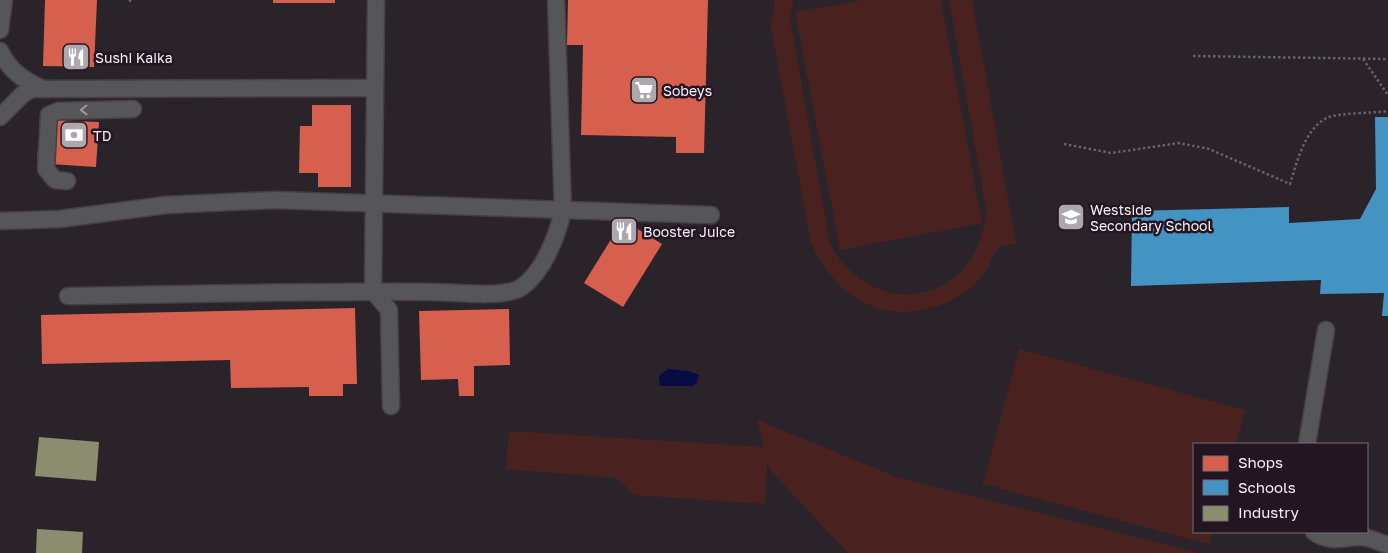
<svg xmlns="http://www.w3.org/2000/svg" width="1388" height="553" font-family="'Golos Text',sans-serif">
<style>
.green{fill:#49221f}
.water{fill:#070c42}
.shops{fill:#d6604d}
.schools{fill:#4393c3}
.industry{fill:#8c8c6e}
.lines{fill:none;stroke-linecap:round;stroke-linejoin:round}
.minor-casing{stroke:#464045;stroke-width:19}
.path{stroke:#666366;stroke-width:2.5;stroke-dasharray:2.5 2.5;stroke-linecap:butt}
.minor{stroke:#565558;stroke-width:16}
.oneway{stroke:#9e9a9f}
.labels{text-anchor:middle;dominant-baseline:central;stroke-width:5;stroke-linejoin:round;paint-order:stroke}
.poi-label{font-size:14px;fill:#f7eef6;stroke:#231622;text-anchor:start}
</style>
<rect width="100%" height="100%" fill="#2a2329"/>
<g class="green">
<path d="M775 0H793L790 19 830 244C876 327 982 302 986 208L949 0H972L1016 243 998 247C992 260 986 273 976 283 964 295 949 303 933 307 876 324 834 293 811 243L771 28Z"/>
<polygon points="863,0 941,0 982,223 840,250 795,12"/>
<polygon points="1019,349 1245,410 1236,444 1194,444 1194,532 1213,532 1209,544 983,484"/>
<polygon points="757,420 899,478 1199,553 848,553 770,470 767,460 765,504 635,495 616,478 506,469 509,431 764,447"/>
</g>
<polygon class="water" points="668,369 688,371 699,375 697,383 692,386 660,386 659,376"/>
<g class="shops">
<polygon points="45,0 97,0 94,67 43,66"/>
<rect x="273" y="0" width="62" height="3"/>
<polygon points="568,0 708,0 704,153 676,153 676,137 581,135 583,45 567,45"/>
<polygon points="312,105 351,105 351,187 318,187 318,173 299,173 300,126 312,126"/>
<polygon points="52,120 99,122 96,167 50,164 50,160 37,159 38,148 50,148"/>
<polygon points="623,220 662,244 623,307 584,283"/>
<polygon points="355,308 357,384 343,384 343,396 309,396 309,387 231,388 230,360 42,364 41,315"/>
<polygon points="509,309 510,365 474,366 474,396 459,396 458,379 421,380 419,311"/>
</g>
<polygon class="schools" points="1375,117 1388,117 1388,316 1382,316 1384,293 1320,294 1321,280 1131,286 1132,211 1289,207 1289,223 1360,219 1376,189"/>
<g class="industry">
<polygon points="39,437 99,442 96,481 35,476"/>
<polygon points="37,529 83,532 82,553 36,553"/>
</g>
<g class="lines">
<g class="minor-casing">
<g id="minor">
<polyline points="376,0 373,291 389,310 391,406"/>
<polyline points="0,30 4,0"/>
<path d="M0 51C10 71 23 80 43 89"/>
<polyline points="0,117 23,94 32,89 375,88"/>
<polyline points="67,181 55,180 46,169 49,115 58,111 133,109"/>
<polyline points="0,221 60,219 166,205 274,200 711,215"/>
<path d="M68 296C190 294 313 291 435 292 456 292 505 299 522 287 544 271 557 236 563 211L556 0"/>
<polyline points="1307,444 1326,330"/>
<path d="M1314 532C1330 544 1344 537 1361 537 1369 537 1380 543 1388 545"/>
</g>
</g>
<g class="path">
<polyline points="129,0 132,2"/>
<polyline points="1193,56 1388,59"/>
<polyline points="1363,59 1388,95"/>
<path d="M1064 144 1111 153 1179 143 1209 149 1290 184C1297 162 1305 127 1329 117 1341 113 1374 113 1388 111"/>
</g>
<use href="#minor" class="minor"/>
</g>
<defs><path id="oneway-chevron" d="M-2-3.5L2.5 0L-2 3.5" fill="none" stroke-width="1.6" stroke-linecap="round" stroke-linejoin="round" transform="scale(1.25)"/></defs>
<use class="oneway" href="#oneway-chevron" transform="translate(84 110) rotate(179)"/>
<defs>
<g id="restaurant-square" transform="scale(1.4375)"><rect x="-9" y="-9" width="18" height="18" rx="4" fill="#afa7ae" stroke="#231622"/><path d="M-5-6h1v4h1v-4h1v4h1v-4h1v5L-1.5 .5V6h-2V.5L-5-1ZM5-6V6H3V1.5H1.5Q1.5-4 5-6Z" fill="#fff"/></g>
<g id="supermarket-square" transform="scale(1.4375)"><rect x="-9" y="-9" width="18" height="18" rx="4" fill="#afa7ae" stroke="#231622"/><path d="M-6-5.5h2.5l.6 2H6L4.5 2H-2.5L-4.4-4H-6ZM-1.5 3.2a1.3 1.3 0 1 0 .1 0ZM3 3.2a1.3 1.3 0 1 0 .1 0Z" fill="#fff"/></g>
<g id="bank-square" transform="scale(1.4375)"><rect x="-9" y="-9" width="18" height="18" rx="4" fill="#afa7ae" stroke="#231622"/><path d="M-6-4H6V4H-6ZM0-2.3a2.3 2.3 0 1 0 0 4.6a2.3 2.3 0 1 0 0-4.6Z" fill="#fff"/></g>
<g id="school-square" transform="scale(1.4375)"><rect x="-9" y="-9" width="18" height="18" rx="4" fill="#afa7ae" stroke="#231622"/><path d="M0-5L7-2L0 1L-7-2ZM-4 1L0 2.5L4 1V4Q0 6-4 4Z" fill="#fff"/></g>
</defs>
<g fill-rule="evenodd">
<use href="#restaurant-square" x="76" y="57"/>
<use href="#supermarket-square" x="644" y="90"/>
<use href="#bank-square" x="74" y="135"/>
<use href="#school-square" x="1071" y="217"/>
<use href="#restaurant-square" x="624" y="231"/>
</g>
<g class="labels">
<g class="poi-label">
<text x="95" y="57">Sushi Kaika</text>
<text x="663" y="90">Sobeys</text>
<text x="93" y="135">TD</text>
<text x="1090" y="209">Westside<tspan x="1090" dy="16">Secondary School</tspan></text>
<text x="643" y="231">Booster Juice</text>
</g>
</g>
<rect x="1193" y="443" width="175" height="90" fill="#231622" stroke="#786c77"/>
<rect x="1203" y="456" width="25" height="15" fill="#d6604d" stroke="#786c77"/>
<text x="1238" y="468" font-size="15" fill="#f7eef6">Shops</text>
<rect x="1203" y="480" width="25" height="15" fill="#4393c3" stroke="#786c77"/>
<text x="1238" y="493" font-size="15" fill="#f7eef6">Schools</text>
<rect x="1203" y="506" width="25" height="15" fill="#8c8c6e" stroke="#786c77"/>
<text x="1238" y="518" font-size="15" fill="#f7eef6">Industry</text>
</svg>
